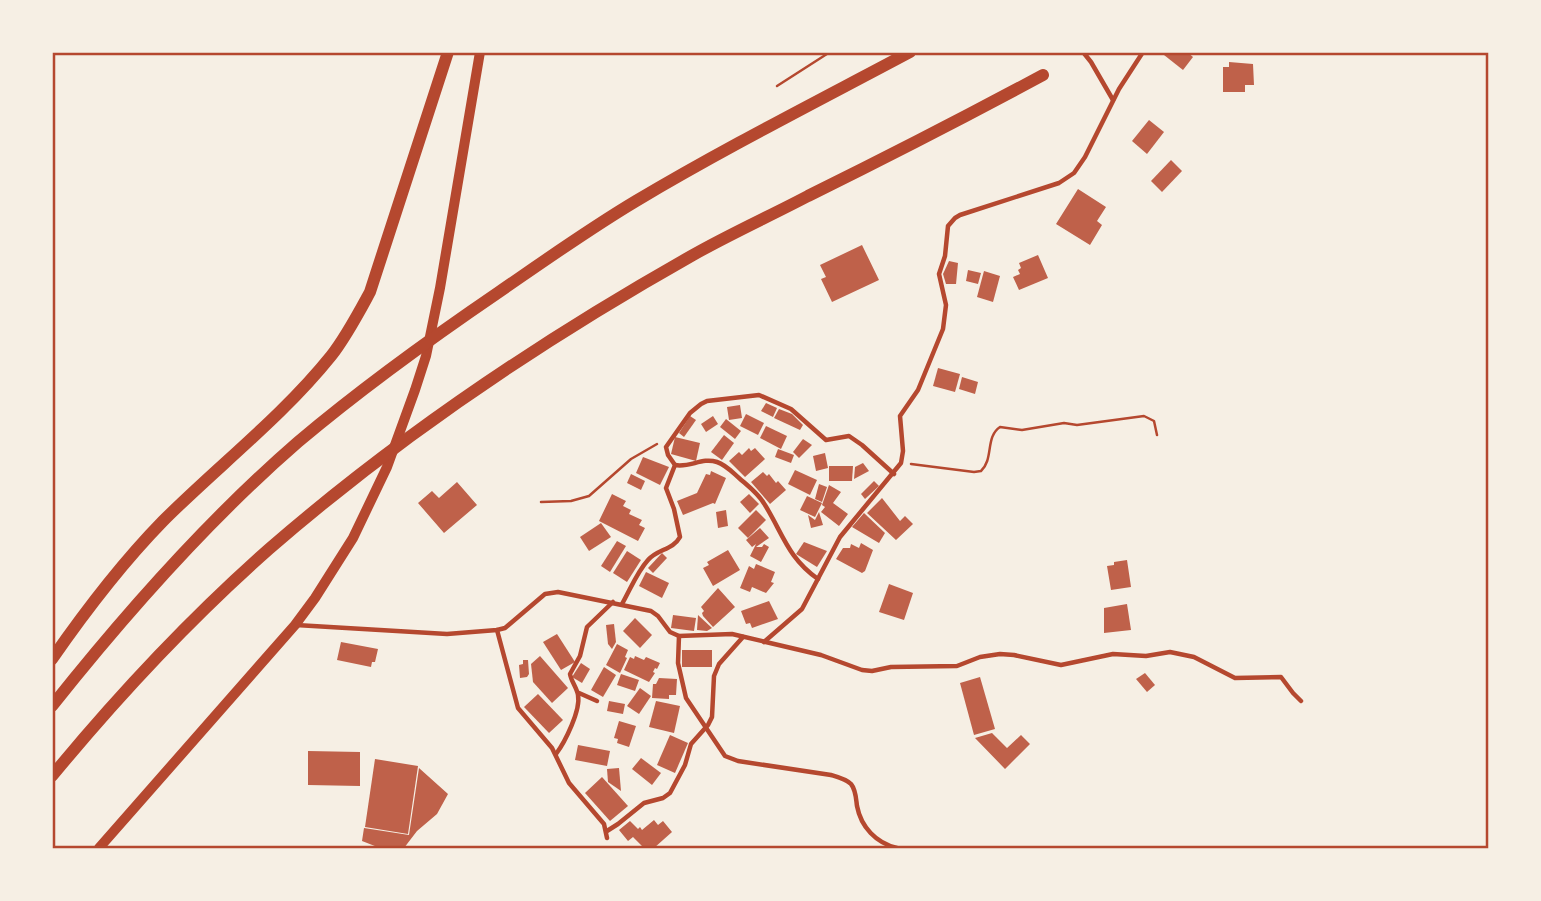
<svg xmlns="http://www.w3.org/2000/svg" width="1541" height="901" font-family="'Exo 2',sans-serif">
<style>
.building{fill:#bf614a}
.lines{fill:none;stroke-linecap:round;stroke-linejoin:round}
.path{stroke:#b5482f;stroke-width:2.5}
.service{stroke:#b5482f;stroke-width:4.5}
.tertiary{stroke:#b5482f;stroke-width:10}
.secondary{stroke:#b5482f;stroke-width:12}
.neatline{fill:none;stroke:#b5482f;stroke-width:2.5}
</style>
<rect width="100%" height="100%" fill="#f6efe4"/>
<g class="building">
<polygon points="1166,52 1187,52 1193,57 1183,70 1164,55"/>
<polygon points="1229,62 1253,64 1254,85 1245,85 1245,92 1223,92 1223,67 1229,67"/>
<polygon points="1149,120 1164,132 1147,154 1132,141"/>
<polygon points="1171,160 1182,171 1162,192 1151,181"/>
<polygon points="1078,189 1106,207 1097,221 1102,225 1090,245 1056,224"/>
<polygon points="862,245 879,280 832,302 821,279 826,277 820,265"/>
<polygon points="1038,255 1048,278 1019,290 1013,277 1020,274 1018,270 1021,268 1019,263"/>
<polygon points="949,261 958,263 956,284 946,284 943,274"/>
<polygon points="968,270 981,273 978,284 966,281"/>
<polygon points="984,271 1000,276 993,302 977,297"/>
<polygon points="938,368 960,374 955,392 933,386"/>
<polygon points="962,377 978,382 975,394 959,389"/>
<polygon points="766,403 777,408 773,417 761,411"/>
<polygon points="740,405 742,418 729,420 727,407"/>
<polygon points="779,409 792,414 803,425 800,430 774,418"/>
<polygon points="746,414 764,423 758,435 740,426"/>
<polygon points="690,416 696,420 684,437 679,433"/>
<polygon points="713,416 718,424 706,432 701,424"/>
<polygon points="726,419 741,431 735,439 720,427"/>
<polygon points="766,426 787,436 781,449 760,438"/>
<polygon points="724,435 734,443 722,460 711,452"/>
<polygon points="675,437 700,443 696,461 671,454"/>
<polygon points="803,439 812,445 799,458 793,452"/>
<polygon points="749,448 751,451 755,448 765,459 745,477 729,461 739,452 742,455"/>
<polygon points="778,449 794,455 791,463 775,457"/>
<polygon points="825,453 828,468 816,471 813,456"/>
<polygon points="643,457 669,467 660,485 636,473"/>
<polygon points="863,463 869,471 854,479 855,467"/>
<polygon points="829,466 853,466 852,481 829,481"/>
<polygon points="795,470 817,480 810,495 788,484"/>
<polygon points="711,471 726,478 715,504 713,503 683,515 677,501 697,493 706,474 710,475"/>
<polygon points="763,472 767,476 769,474 776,483 778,481 786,490 770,504 751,482"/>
<polygon points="631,474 645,481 641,490 627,483"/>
<polygon points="874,481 879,486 865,499 861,494"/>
<polygon points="457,482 477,505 444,533 418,503 432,491 439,498"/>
<polygon points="819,484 827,487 822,502 815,499"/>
<polygon points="829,485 841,492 833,503 848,514 839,526 821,512 825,507 822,505"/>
<polygon points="612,494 626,501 623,506 631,510 629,514 642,520 639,525 645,528 638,541 599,521"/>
<polygon points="749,494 759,504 750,513 740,502"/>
<polygon points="807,496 822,503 815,517 800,510"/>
<polygon points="882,498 900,521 905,516 913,524 896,540 867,513"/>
<polygon points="726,510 728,526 718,528 716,512"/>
<polygon points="756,510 766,520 748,538 738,528"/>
<polygon points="819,512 823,525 811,528 808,515 815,520"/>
<polygon points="864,513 885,533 879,543 852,527"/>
<polygon points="601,523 611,537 589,551 580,537"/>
<polygon points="760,528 769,538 756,547 762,547 764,544 769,547 761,562 750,556 756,544 752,547 746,540"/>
<polygon points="617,541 626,546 610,572 601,566"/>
<polygon points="804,542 827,551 817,567 796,554"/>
<polygon points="861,543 873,550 865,571 862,573 836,559 843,548 850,548 851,544 859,548"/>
<polygon points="728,550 740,570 713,586 703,568 709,565 707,562"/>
<polygon points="627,551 641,560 627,582 613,573"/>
<polygon points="662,553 667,558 653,573 648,568"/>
<polygon points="1127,560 1131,587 1111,590 1107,566 1114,565 1114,562"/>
<polygon points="756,564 775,572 771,582 774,583 766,593 752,587 750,592 740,588 749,566 754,569"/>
<polygon points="646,572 669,583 662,598 639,586"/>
<polygon points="889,584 913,593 904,620 879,612"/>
<polygon points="718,588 735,607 713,627 703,616 702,613 704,611 701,607"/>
<polygon points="769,601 778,619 752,628 750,623 746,624 741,611"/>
<polygon points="1127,604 1131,630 1104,633 1104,608"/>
<polygon points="673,615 696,618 694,631 671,628"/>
<polygon points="698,615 712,628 707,631 697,630"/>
<polygon points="635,618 652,635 640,648 623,631"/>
<polygon points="614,624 616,642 612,649 608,644 606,625"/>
<polygon points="557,634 575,662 561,670 543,642"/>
<polygon points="341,642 378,649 375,662 372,662 371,667 337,660"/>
<polygon points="617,644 628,650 625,657 627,658 620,673 606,665"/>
<rect x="682" y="650" width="30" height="17"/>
<polygon points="540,656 568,688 552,703 533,682 531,664"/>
<polygon points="635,656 644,660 646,657 660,663 657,669 655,668 653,672 655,673 649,682 624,670 630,657 634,659"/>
<polygon points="523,660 528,660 529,674 527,677 520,678 519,665 523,664"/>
<polygon points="581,663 590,669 582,683 572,677"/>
<polygon points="604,667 616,675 603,697 591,690"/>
<polygon points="1145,673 1155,685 1147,692 1136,679"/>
<polygon points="621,674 639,680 635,691 617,685"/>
<polygon points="980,677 995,729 974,735 960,683"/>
<polygon points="659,678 677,679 676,695 669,695 669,699 652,698 653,684 656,684"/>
<polygon points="640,688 651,696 639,714 627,706"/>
<polygon points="538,694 563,720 549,733 524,707"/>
<polygon points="609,701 625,704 623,714 607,711"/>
<polygon points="656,701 680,706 674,733 649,727"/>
<polygon points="619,721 636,726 629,747 617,743 618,739 614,738"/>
<polygon points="992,733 1007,748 1021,735 1030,744 1005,769 975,738"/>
<polygon points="670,735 688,743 675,773 657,765"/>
<polygon points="578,745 610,751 607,766 575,760"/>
<polygon points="308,751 360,752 360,786 308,785"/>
<polygon points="641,758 661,773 652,785 632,769"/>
<polygon points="375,759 418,766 408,834 365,827"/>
<polygon points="419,768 448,794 437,814 417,831 404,848 380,848 362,841 364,828 409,835"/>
<polygon points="619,768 621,791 608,782 607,769"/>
<polygon points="602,777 628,806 610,821 585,793"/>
<polygon points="654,820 658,825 663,821 672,832 654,848 644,848 633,837 628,841 619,830 630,821 638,829 640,827 642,830"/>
</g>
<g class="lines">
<g class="path">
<polyline points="777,86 830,52"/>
<path d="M911 464 974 472 981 471C994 459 985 437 1000 427L1022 430 1064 423 1077 425 1144 416 1154 421 1157 435"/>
<polyline points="541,502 571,501 589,496 631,459 657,444"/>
</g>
<g class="service">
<polyline points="1083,52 1091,62 1113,100"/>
<path d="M675 465C690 468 702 457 717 462 726 465 732 472 739 478 748 486 759 494 765 505 783 534 788 558 818 579"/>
<path d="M622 604C630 590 637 572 648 560 657 549 673 550 680 537L674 509 666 488 675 465 668 455 666 447 690 413 701 404 707 401 759 395 791 409 826 440 849 436 862 445 894 474"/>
<polyline points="296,625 447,634 497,630 505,628 545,594 558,592 651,611 658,616 670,632 679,636 732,634 821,655 862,670 872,671 891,667 957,666 980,657 1000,654 1014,655 1061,665 1113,654 1146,656 1170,652 1194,657 1235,678 1281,677 1293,693 1301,701"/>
<polyline points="497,630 518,708 552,748 569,783 604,824 607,838"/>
<path d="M679 636 678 663 686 698 725 756 738 761 831 775C838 777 846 779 851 784 856 790 856 799 857 806 861 827 876 843 897 848"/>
<polyline points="764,642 802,609 840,537 901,463 903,451 900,416 918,390 943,329 946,305 939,274 945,256 948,226 955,218 960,215 1059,183 1074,173 1085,157 1119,89 1143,52"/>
<polyline points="579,693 597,701"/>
<path d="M556 754C565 742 581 710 578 695 577 688 571 681 570 674L580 656 587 627 613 602"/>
<polyline points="607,831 618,824 644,803 663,798 670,793 685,765 691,744 708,725 712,717 714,676 719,664 743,637"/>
</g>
<polyline class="tertiary" points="99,848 295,625 315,598 353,538 387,467 415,390 426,356 440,288 480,52"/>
<g class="secondary">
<path d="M52 659C86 610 122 563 163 521 218 466 282 417 331 356 346 337 358 314 370 292L448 52"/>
<path d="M52 706C126 613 208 520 298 442 362 388 430 339 499 292 544 261 589 229 636 201 725 148 818 101 910 52"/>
<path d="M52 776C118 696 191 618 269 549 398 437 544 339 693 255 730 234 770 216 808 196 887 157 965 117 1043 75"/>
</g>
</g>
<rect width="1541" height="901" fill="none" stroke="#f6efe4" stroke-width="108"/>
<rect x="54" y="54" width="1433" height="793" class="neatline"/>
</svg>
